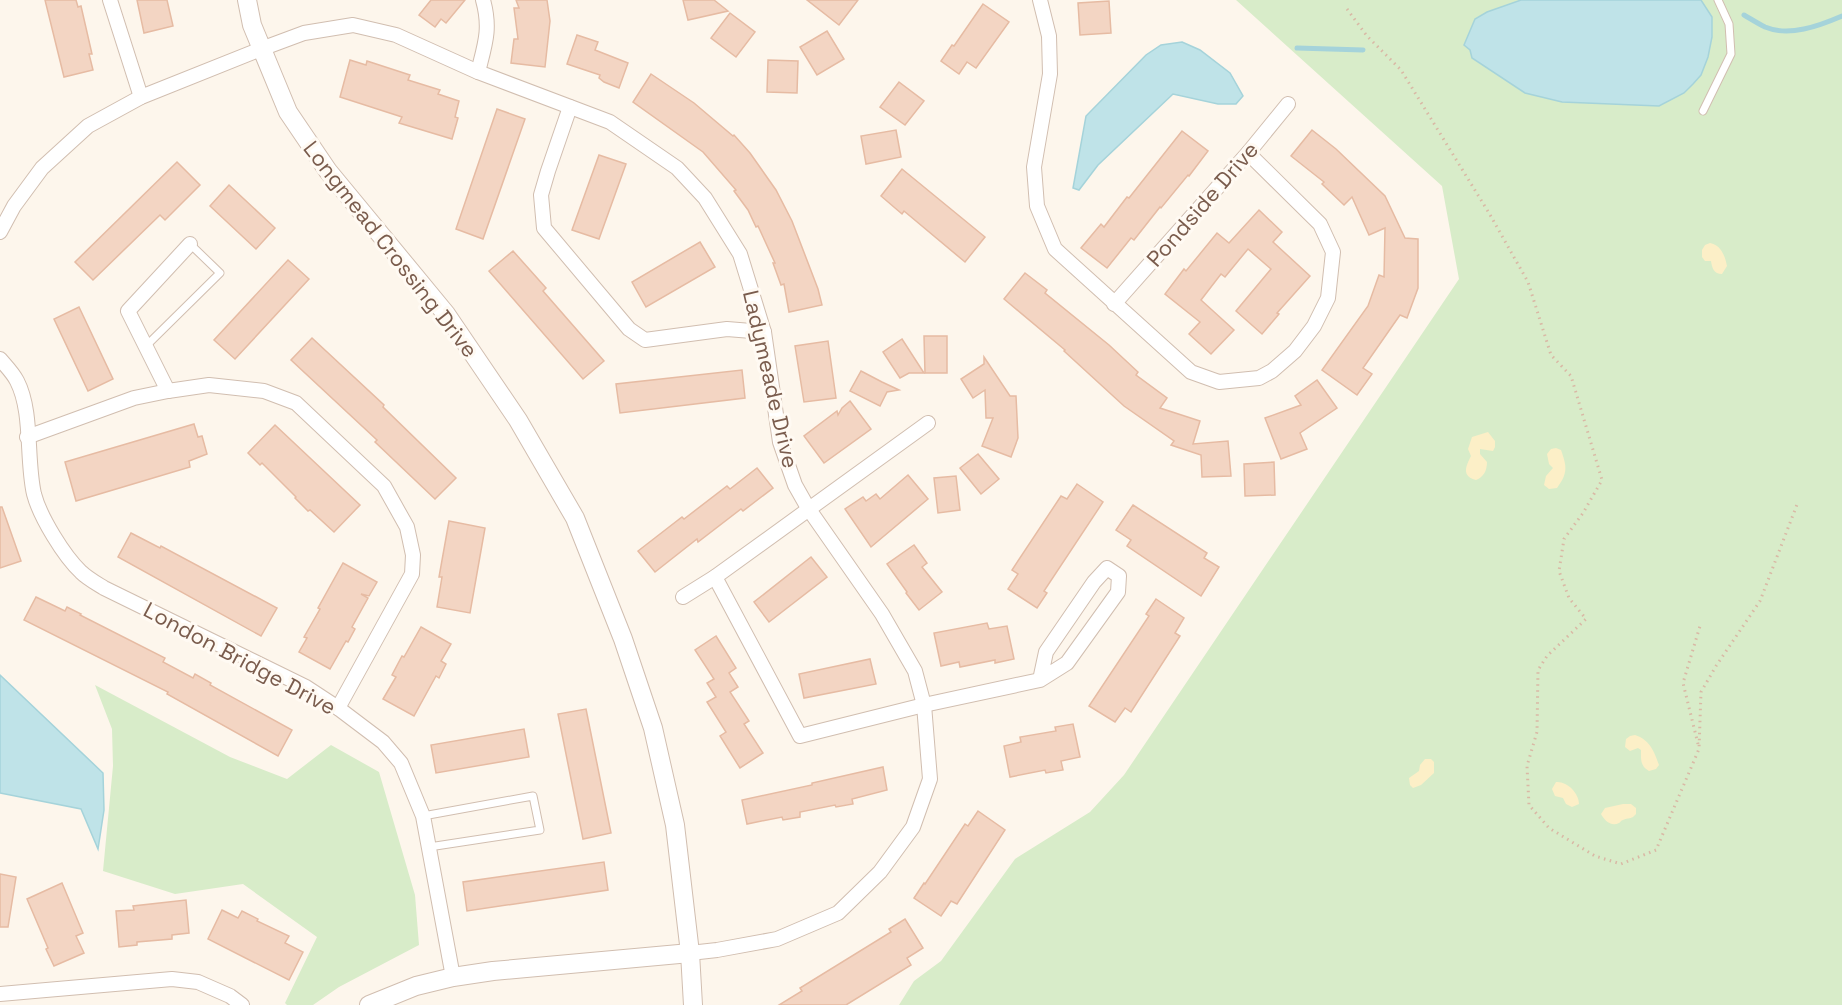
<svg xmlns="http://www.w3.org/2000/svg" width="1842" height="1005" font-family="'Space Grotesk',sans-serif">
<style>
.green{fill:#d8ecc9}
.sand{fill:#fcefc7}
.water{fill:#bfe3e8;stroke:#a5d3da;stroke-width:1.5}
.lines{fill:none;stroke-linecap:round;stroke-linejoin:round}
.stream{stroke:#a5d3da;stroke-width:5}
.building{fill:#f3d5c3;stroke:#e6bba3;stroke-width:1.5}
.service-casing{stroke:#d1beb0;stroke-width:9}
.minor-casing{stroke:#d1beb0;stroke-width:16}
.tertiary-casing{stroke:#d1beb0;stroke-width:20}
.path{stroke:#d9b8a5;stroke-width:3;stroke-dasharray:1.5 4.5;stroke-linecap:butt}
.service{stroke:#fff;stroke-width:7}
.minor{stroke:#fff;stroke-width:14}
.tertiary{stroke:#fff;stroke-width:18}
.labels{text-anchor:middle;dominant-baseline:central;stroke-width:6;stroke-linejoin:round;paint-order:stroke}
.street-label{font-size:22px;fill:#7a5c4d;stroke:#fffaf3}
</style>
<rect width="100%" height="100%" fill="#fdf6ec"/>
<g class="green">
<polygon points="1236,0 1842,0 1842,1005 899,1005 914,981 941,961 1015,859 1090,812 1124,775 1459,279 1442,186"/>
<polygon points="95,685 230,757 287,779 331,745 379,772 415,895 419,945 339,987 313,1005 287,1005 285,1003 317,937 243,884 175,894 103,871 113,766 112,729"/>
</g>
<g class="sand">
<path d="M1710 243C1721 245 1725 256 1727 266L1722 274C1714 274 1712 268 1711 261H1705L1702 257V250L1705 245Z"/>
<path d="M1488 432 1495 441V447L1493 451 1480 449V454L1487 462C1487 470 1484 477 1476 480 1461 476 1466 466 1471 456L1468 449 1472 437Z"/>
<path d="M1556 448 1561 450C1567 467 1568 473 1557 488L1549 489 1544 485 1546 476 1553 468 1549 464 1547 454 1551 449Z"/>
<path d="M1635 735C1650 740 1654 751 1659 765L1656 769 1649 771C1640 766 1641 759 1641 750L1638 748 1630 751 1625 747 1626 739 1630 736Z"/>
<polygon points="1425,759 1431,759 1434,762 1434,773 1421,785 1413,788 1410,785 1409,778 1419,771 1420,765"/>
<path d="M1556 782C1567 781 1579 793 1579 804L1572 807 1566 804 1563 798 1555 796 1552 789Z"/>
<path d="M1623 804H1631L1636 808V814L1633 817C1630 819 1626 818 1623 820 1621 820 1620 823 1619 823 1611 827 1604 820 1601 814L1605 808Z"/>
</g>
<g class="water">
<polygon points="1521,0 1701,0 1712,17 1712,37 1708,57 1701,75 1693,84 1684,93 1659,106 1562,102 1525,93 1472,58 1470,50 1464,45 1475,19 1487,12"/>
<polygon points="1182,42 1200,50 1230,73 1243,96 1236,104 1218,104 1173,94 1098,165 1079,190 1073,188 1086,116 1146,55 1161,45"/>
<polygon points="0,675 103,773 104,810 98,849 81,809 0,793"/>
</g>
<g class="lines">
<g class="stream">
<path d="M1744 15C1751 19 1757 23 1765 27 1789 37 1819 26 1842 16"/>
<polyline points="1297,48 1363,50"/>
</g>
</g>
<g class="building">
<polygon points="45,0 76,0 78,7 81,6 92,54 89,54 93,70 64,77"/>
<polygon points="137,0 167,0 173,26 144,33"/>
<polygon points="431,0 465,0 446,23 441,19 435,27 419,15"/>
<polygon points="516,0 547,0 550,21 545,67 511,63 514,39 518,39 514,8 519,8"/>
<polygon points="683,0 714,0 728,11 688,20"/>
<polygon points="807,0 858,0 839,25"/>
<polygon points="1109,1 1111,33 1080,35 1078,3"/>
<polygon points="983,4 1009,22 976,68 967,62 959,74 941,61 952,45 954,46"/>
<polygon points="730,13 755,32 736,57 711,38"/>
<polygon points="827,31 844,59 817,75 800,47"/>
<polygon points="577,35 598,42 595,50 628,63 619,88 604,82 599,78 600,75 567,64"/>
<polygon points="350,60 366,65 367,61 410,75 408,80 440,90 438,94 459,101 455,117 458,118 452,139 399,123 402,117 340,97"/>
<polygon points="768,60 798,61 797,93 767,92"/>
<polygon points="651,74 694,103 733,136 734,135 750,153 776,190 792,221 818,289 822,305 789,312 784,284 781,285 773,263 775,263 758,226 756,227 748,210 734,191 736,190 703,152 633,102"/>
<polygon points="899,82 924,101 905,125 880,107"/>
<polygon points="497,109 525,119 483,239 456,229"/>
<polygon points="896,130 901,157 866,164 861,136"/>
<polygon points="1312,130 1336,149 1385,196 1405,238 1418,239 1418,288 1407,318 1400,315 1363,368 1372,374 1357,395 1322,370 1368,306 1379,275 1384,277 1385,228 1369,235 1352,197 1344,205 1322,184 1324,182 1291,156"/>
<polygon points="1182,131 1208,151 1189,176 1188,175 1161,208 1160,207 1134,240 1131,238 1107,268 1081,248 1101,224 1104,227 1127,197 1129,198"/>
<polygon points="599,155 626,164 599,239 572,230"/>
<polygon points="177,162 200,185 165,220 160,215 93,280 75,262"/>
<polygon points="902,169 985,237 965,262 904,211 902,214 881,196"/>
<polygon points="229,185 275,228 256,249 210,206"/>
<polygon points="1259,210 1282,232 1273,242 1310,276 1277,313 1279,314 1262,334 1236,311 1271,269 1248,249 1225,277 1221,274 1201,300 1234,330 1211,354 1189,334 1200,322 1165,294 1184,269 1186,271 1217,233 1229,243"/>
<polygon points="700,242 715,267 646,307 632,282"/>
<polygon points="513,251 546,288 543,291 604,361 583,379 489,271"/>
<polygon points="288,260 309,279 235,359 214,340"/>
<polygon points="1025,273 1047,290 1045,293 1109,345 1138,372 1136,375 1167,398 1160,408 1200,421 1193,444 1228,441 1231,476 1202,477 1201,455 1171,445 1174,441 1124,406 1064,351 1065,350 1004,299"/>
<polygon points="79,307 113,379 88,391 54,319"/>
<polygon points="924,336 947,336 947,373 925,373"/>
<polygon points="312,338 384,405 383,407 456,478 435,499 375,442 377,440 291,360"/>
<polygon points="902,339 924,373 909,373 900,378 883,352"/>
<polygon points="828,341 836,398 804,402 795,346"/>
<polygon points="984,357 1010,396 1016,396 1018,438 1011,457 982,446 993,418 986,418 985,390 973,398 961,379 984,364"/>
<polygon points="742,370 745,398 620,413 616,384"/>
<polygon points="861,371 882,382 899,390 887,392 880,406 850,391"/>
<polygon points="1317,380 1337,408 1300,433 1307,449 1281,459 1265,418 1301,405 1295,396"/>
<polygon points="850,401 871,429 824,463 804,436 837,411 838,415 842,408"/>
<polygon points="194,424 198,437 202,436 207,454 189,461 190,467 76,501 65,462"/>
<polygon points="275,425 360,505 334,532 310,510 308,511 295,498 296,497 262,463 260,465 248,453"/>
<polygon points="978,454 999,479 981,494 960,468"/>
<polygon points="1274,462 1275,495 1245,496 1244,464"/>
<polygon points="757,468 773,488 743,511 741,509 698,542 697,539 655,572 638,551 682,517 684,519 727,486 730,489"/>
<polygon points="908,475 928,499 871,547 845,509 863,497 866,501 876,494 880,499"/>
<polygon points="956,476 960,510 938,513 934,478"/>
<polygon points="1077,484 1103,502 1044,591 1047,593 1037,608 1008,589 1018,574 1012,570 1061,496 1067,499"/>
<polygon points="1133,505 1207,553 1204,558 1219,567 1201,596 1127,546 1131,540 1116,530"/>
<polygon points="0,507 2,507 21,561 0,568"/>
<polygon points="449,521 485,528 470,613 437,607 442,577 439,577"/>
<polygon points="131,533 160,548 161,546 277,608 261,636 118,557"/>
<polygon points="914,545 927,563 922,567 942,592 919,610 906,593 907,592 887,564"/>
<polygon points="811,557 827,577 769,622 754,602"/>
<polygon points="343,563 377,582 369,596 361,594 368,598 352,627 355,629 348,642 346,641 330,669 299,652 307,638 304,637 320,609 318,608"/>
<polygon points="36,597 65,611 67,607 81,614 80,615 165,658 163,662 193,678 195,674 211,683 210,685 292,730 278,756 167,694 168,692 24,620"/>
<polygon points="1156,599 1184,618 1175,633 1180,636 1131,712 1125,708 1115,722 1089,706 1149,616 1146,614"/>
<polygon points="987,623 989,629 1007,626 1014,659 995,663 995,660 960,667 959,662 941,666 934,633"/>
<polygon points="421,627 451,644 441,661 446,664 439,678 436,676 414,716 383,699 396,677 392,675 402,656 404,657"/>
<polygon points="716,636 736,668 729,673 738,687 730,692 749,721 744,724 763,753 740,768 720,736 726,732 707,702 716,697 707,683 714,679 695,650"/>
<polygon points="870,659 876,684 804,698 799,674"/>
<polygon points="586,709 611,833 583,839 558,714"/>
<polygon points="1073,724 1080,757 1061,761 1063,770 1046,773 1045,770 1010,777 1004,746 1021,742 1020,737 1056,731 1055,727"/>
<polygon points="524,729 529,757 436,773 431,745"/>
<polygon points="883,767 887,790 852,799 853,804 836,807 835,805 800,812 800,817 783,820 782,817 747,824 742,800 812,785 812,783"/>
<polygon points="978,811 1005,830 957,904 951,901 941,916 914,898 924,883 925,884 965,824 968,826"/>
<polygon points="604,862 608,890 467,911 463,882"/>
<polygon points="0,874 16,877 8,927 0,927"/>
<polygon points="62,883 83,933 76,936 84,953 54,966 46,949 48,948 27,899"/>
<polygon points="186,900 189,933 172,935 172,939 137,942 137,945 119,947 116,911 134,910 133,906"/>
<polygon points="222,910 238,918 242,911 258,919 257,921 289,936 285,943 303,952 289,980 208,939"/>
<polygon points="905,919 923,948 907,958 911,965 846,1005 779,1005 802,991 800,988 891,932 889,929"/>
</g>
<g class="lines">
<g class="service-casing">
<g id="service">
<polyline points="1703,111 1731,54 1729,24 1718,0"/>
<polyline points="146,346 220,273 190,244"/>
<polyline points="423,816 533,796 540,830 429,847"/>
</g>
</g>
<g class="minor-casing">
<g id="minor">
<polyline points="110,0 141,97"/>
<polyline points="1040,0 1049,36 1050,74 1034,167 1037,206 1055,249 1191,372 1219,382 1259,378 1272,371 1295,351 1314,326 1328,298 1333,252 1320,224 1248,153"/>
<path d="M478 72C485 44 491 29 483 0"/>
<polyline points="570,107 548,171 541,195 544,228 629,329 645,340 727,329 764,332"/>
<polyline points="0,232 14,206 42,168 88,126 141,97 261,49 304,33 353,25 396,35 478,72 610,122 677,168 705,198 740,254 764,332 780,442 795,485 808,508 882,614 915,671 924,705 930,779 913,827 880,872 838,913 777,939 717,950 690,953"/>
<polyline points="1114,304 1248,153 1288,104"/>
<path d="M0 359C6 366 13 373 17 381 33 412 26 459 34 494 40 517 64 556 81 572 87 578 96 583 104 588L306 687 338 708 383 742 401 763 423 816 453 977"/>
<polyline points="168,391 128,311 190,244"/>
<polyline points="27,437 134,398 168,391 209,385 264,391 296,403 384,486 407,527 413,555 412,574 338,708"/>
<polyline points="715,577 800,736 924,705 1040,680 1067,663 1118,592 1119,576 1107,568 1094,582 1046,652 1040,680"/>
<polyline points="683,597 715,577 928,423"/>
<polyline points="0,994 172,979 198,982 230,996 242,1005"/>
</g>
</g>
<g class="tertiary-casing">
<g id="tertiary">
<polyline points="247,0 252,25 288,112 328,171 446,314 518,420 575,518 623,639 653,728 675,825 690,953 693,1005"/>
<polyline points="369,1005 416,986 453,977 493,971 690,953"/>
</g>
</g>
<g class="path">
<polyline points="1347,9 1367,36 1401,70 1489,213 1528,282 1551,355 1571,376 1602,480 1583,513 1564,539 1559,571 1569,598 1586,619 1547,656 1538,670 1537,732 1527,766 1529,805 1549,828 1595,856 1621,864 1656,850 1699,749 1701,692 1716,666 1760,601 1798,502"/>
<polyline points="1698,744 1683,683 1700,626"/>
</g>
<use href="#service" class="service"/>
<use href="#minor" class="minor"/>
<use href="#tertiary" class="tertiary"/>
</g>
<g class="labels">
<g class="street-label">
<text transform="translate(1202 204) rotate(-49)">Pondside Drive</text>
<text transform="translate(391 249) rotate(52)">Longmead Crossing Drive</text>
<text transform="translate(771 379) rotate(77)">Ladymeade Drive</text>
<text transform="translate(240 658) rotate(28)">London Bridge Drive</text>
</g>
</g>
</svg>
